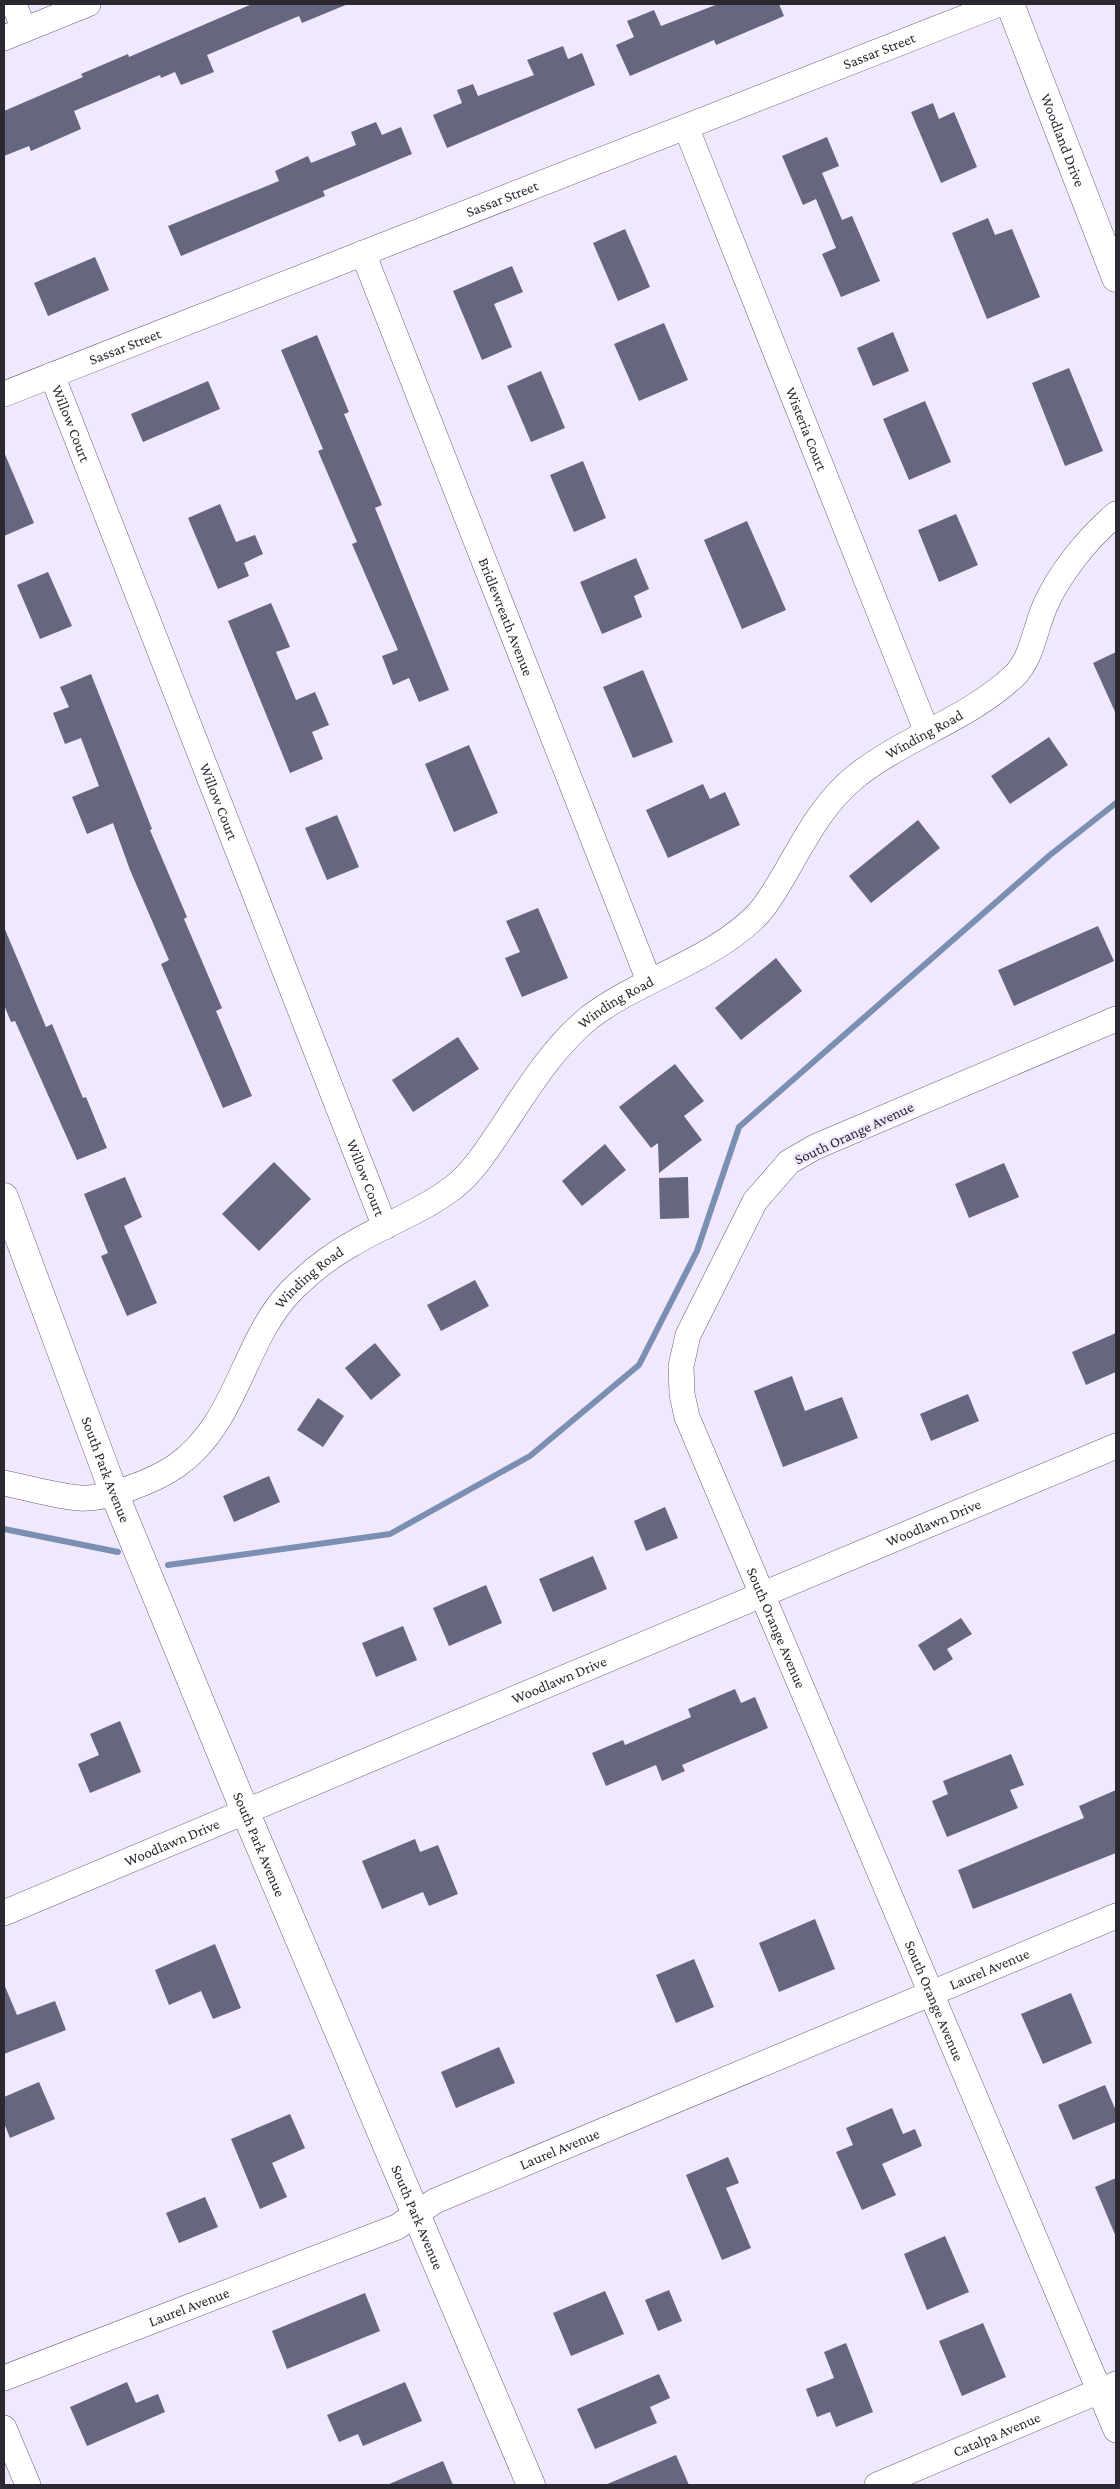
<svg xmlns="http://www.w3.org/2000/svg" width="1120" height="2489" font-family="'Crimson Pro',serif">
<style>
.lines{fill:none;stroke-linecap:round;stroke-linejoin:round}
.stream{stroke:#7a8fb2;stroke-width:6}
.building{fill:#656780}
.street-casing{stroke:#685e76;stroke-width:26}
.secondary-casing{stroke:#685e76;stroke-width:29}
.street{stroke:#fff;stroke-width:25}
.secondary{stroke:#fff;stroke-width:28}
.labels{text-anchor:middle;dominant-baseline:central;stroke-width:5;stroke-linejoin:round;paint-order:stroke}
.street-label{font-size:15px;fill:#2c2832;stroke:#f1e8fe}
</style>
<rect width="100%" height="100%" fill="#f1e8fe"/>
<g class="lines">
<g class="stream">
<polyline points="4,1529 118,1552"/>
<polyline points="168,1565 390,1534 530,1456 639,1365 697,1251 739,1127 1050,855 1116,803"/>
</g>
</g>
<g class="building">
<polygon points="252,4 348,4 302,23 299,16 207,55 214,72 181,85 175,72 161,78 160,75 74,111 81,129 31,151 29,146 4,156 4,111 83,77 81,74 128,54 129,57"/>
<polygon points="718,4 779,4 784,16 716,45 714,40 630,76 616,45 634,37 627,21 654,10 661,26"/>
<polygon points="563,46 568,59 582,53 595,85 447,148 433,115 462,103 457,90 473,84 478,96 534,75 527,60"/>
<polygon points="933,103 939,119 954,112 977,167 941,183 911,112"/>
<polygon points="376,122 382,135 401,127 412,154 323,191 325,196 181,256 168,226 279,181 275,171 308,156 311,163 356,145 351,132"/>
<polygon points="827,137 839,166 822,173 842,220 852,216 880,281 841,297 822,254 836,248 816,199 803,205 782,156"/>
<polygon points="988,218 995,235 1012,229 1040,297 987,319 952,233"/>
<polygon points="625,229 650,287 618,301 593,243"/>
<polygon points="95,257 109,290 48,316 34,283"/>
<polygon points="512,266 523,292 494,304 512,347 482,360 453,291"/>
<polygon points="664,323 688,380 639,401 614,344"/>
<polygon points="893,332 909,371 873,386 857,348"/>
<polygon points="317,335 349,412 344,414 382,505 375,508 449,690 419,702 409,678 393,685 382,656 398,650 352,544 357,542 318,451 323,449 281,350"/>
<polygon points="1069,368 1103,451 1065,466 1032,383"/>
<polygon points="541,371 565,428 531,442 507,386"/>
<polygon points="208,381 220,409 143,442 131,414"/>
<polygon points="925,401 951,462 909,480 883,419"/>
<polygon points="4,452 34,523 4,536"/>
<polygon points="583,461 606,518 574,532 550,475"/>
<polygon points="220,504 236,542 255,535 263,554 244,563 249,576 218,589 188,518"/>
<polygon points="956,514 978,565 939,582 918,530"/>
<polygon points="747,521 786,610 742,629 704,540"/>
<polygon points="636,558 649,589 634,596 642,617 602,634 580,582"/>
<polygon points="48,572 72,626 40,639 17,585"/>
<polygon points="271,603 290,647 276,652 296,700 315,692 329,725 312,732 323,759 290,773 228,621"/>
<polygon points="1116,652 1116,714 1093,663"/>
<polygon points="643,670 673,742 633,758 603,687"/>
<polygon points="91,674 152,829 150,830 187,917 184,919 222,1008 216,1011 252,1096 223,1108 161,964 169,960 130,870 113,823 87,834 72,797 99,786 81,738 65,744 53,713 69,707 60,687"/>
<polygon points="1049,737 1068,765 1010,804 991,776"/>
<polygon points="469,745 498,813 454,832 425,764"/>
<polygon points="703,784 710,799 725,792 740,825 668,858 646,810"/>
<polygon points="337,815 359,867 327,880 305,828"/>
<polygon points="918,820 940,848 871,903 849,876"/>
<polygon points="538,908 568,978 522,997 505,958 520,952 506,921"/>
<polygon points="1098,926 1114,961 1014,1006 998,970"/>
<polygon points="4,927 46,1027 52,1024 83,1098 86,1097 107,1148 77,1160 15,1021 11,1022 4,1005"/>
<polygon points="776,958 802,991 741,1040 715,1008"/>
<polygon points="458,1037 479,1069 413,1112 392,1080"/>
<polygon points="675,1064 704,1101 684,1116 702,1140 659,1173 658,1143 651,1148 619,1107"/>
<polygon points="605,1144 626,1170 582,1206 562,1181"/>
<polygon points="274,1162 311,1199 259,1251 222,1214"/>
<polygon points="1004,1163 1019,1197 969,1218 955,1184"/>
<polygon points="125,1177 142,1217 124,1226 157,1303 127,1316 101,1256 108,1253 84,1194"/>
<polygon points="688,1177 689,1218 660,1219 659,1178"/>
<polygon points="475,1280 489,1306 441,1331 427,1305"/>
<polygon points="1116,1333 1116,1372 1086,1385 1072,1352"/>
<polygon points="375,1343 401,1375 371,1400 345,1368"/>
<polygon points="792,1376 805,1411 842,1397 858,1438 783,1467 754,1391"/>
<polygon points="968,1394 979,1421 931,1441 920,1414"/>
<polygon points="318,1398 344,1416 323,1447 297,1430"/>
<polygon points="269,1476 280,1502 234,1522 223,1496"/>
<polygon points="665,1507 678,1538 646,1551 634,1521"/>
<polygon points="593,1556 607,1589 553,1612 539,1579"/>
<polygon points="486,1585 502,1623 449,1646 433,1608"/>
<polygon points="961,1618 972,1634 947,1649 953,1659 934,1671 918,1645"/>
<polygon points="403,1626 417,1660 376,1677 362,1643"/>
<polygon points="735,1689 741,1703 755,1697 768,1728 682,1765 685,1771 662,1781 656,1765 606,1786 592,1753 623,1740 625,1745 691,1717 688,1709"/>
<polygon points="120,1721 141,1772 90,1793 78,1764 99,1755 90,1734"/>
<polygon points="1011,1754 1024,1785 1010,1790 1018,1808 947,1837 932,1801 948,1794 943,1781"/>
<polygon points="1116,1790 1116,1853 973,1909 958,1870 1084,1818 1079,1806"/>
<polygon points="415,1839 420,1852 438,1845 458,1894 429,1906 423,1892 382,1909 362,1861"/>
<polygon points="815,1919 835,1969 779,1992 759,1943"/>
<polygon points="215,1944 241,2008 213,2019 201,1991 169,2005 155,1970"/>
<polygon points="694,1959 714,2007 676,2023 656,1975"/>
<polygon points="4,1984 17,2015 55,2001 66,2030 4,2054"/>
<polygon points="1071,1993 1092,2043 1043,2064 1021,2014"/>
<polygon points="499,2047 515,2083 456,2108 441,2072"/>
<polygon points="39,2082 55,2119 10,2138 4,2123 4,2097"/>
<polygon points="1105,2085 1116,2111 1116,2122 1073,2140 1058,2105"/>
<polygon points="892,2108 903,2134 915,2129 922,2146 882,2164 896,2195 862,2210 836,2152 853,2145 846,2128"/>
<polygon points="290,2114 305,2148 272,2163 287,2197 260,2209 231,2139"/>
<polygon points="728,2157 739,2183 726,2188 751,2248 722,2260 686,2175"/>
<polygon points="1116,2178 1116,2237 1095,2187"/>
<polygon points="205,2197 218,2227 179,2243 166,2213"/>
<polygon points="945,2236 969,2292 927,2310 904,2254"/>
<polygon points="669,2290 682,2321 658,2331 645,2300"/>
<polygon points="605,2291 624,2334 571,2356 553,2313"/>
<polygon points="365,2293 380,2331 287,2369 272,2331"/>
<polygon points="983,2323 1006,2377 962,2396 939,2341"/>
<polygon points="846,2343 873,2412 836,2427 830,2412 817,2417 806,2389 834,2378 824,2352"/>
<polygon points="659,2374 670,2398 650,2407 657,2423 595,2449 577,2409"/>
<polygon points="127,2382 136,2403 158,2394 165,2412 87,2446 70,2407"/>
<polygon points="405,2382 422,2421 363,2446 358,2434 339,2442 327,2415"/>
<polygon points="676,2455 689,2485 605,2485"/>
<polygon points="443,2461 453,2485 387,2485"/>
</g>
<g class="lines">
<g class="street-casing">
<g id="street">
<polyline points="14,4 24,30"/>
<polyline points="4,38 88,4"/>
<path id="s1" d="M686 127 927 732"/>
<path id="s2" d="M363 253 649 981"/>
<path id="s3" d="M52 375 385 1227"/>
<path id="s4" d="M4 394 999 4"/>
<path id="s5" d="M1116 1019 815 1147 789 1162 755 1201 688 1335 681 1366 682 1394 687 1417 1116 2430"/>
<path id="s6" d="M4 1483C29 1488 55 1496 80 1498 106 1500 154 1481 176 1466 237 1424 242 1343 290 1292 308 1274 330 1256 352 1244 385 1224 423 1211 454 1187 475 1170 488 1148 503 1126 528 1088 554 1046 590 1017 642 978 710 962 756 916 767 905 775 890 783 877 804 841 822 804 855 777 904 738 968 719 1013 677 1032 660 1035 628 1045 606 1060 572 1088 538 1116 514"/>
<path id="s7" d="M4 1913 1116 1446"/>
<path id="s8" d="M4 2378 397 2227 435 2201 1116 1916"/>
<polyline points="4,2428 28,2485"/>
<path id="s9" d="M877 2485 1116 2384"/>
</g>
</g>
<g class="secondary-casing">
<g id="secondary">
<path id="s10" d="M1010 4 1116 278"/>
<path id="s11" d="M4 1197 114 1493 245 1811 531 2485"/>
</g>
</g>
<use href="#street" class="street"/>
<use href="#secondary" class="secondary"/>
</g>
<g class="labels">
<g class="street-label">
<text stroke="none"><textPath href="#s4" startOffset="940">Sassar Street</textPath></text>
<text stroke="none"><textPath href="#s10" startOffset="146">Woodland Drive</textPath></text>
<text stroke="none"><textPath href="#s4" startOffset="535">Sassar Street</textPath></text>
<text stroke="none"><textPath href="#s4" startOffset="130">Sassar Street</textPath></text>
<text stroke="none"><textPath href="#s3" startOffset="52">Willow Court</textPath></text>
<text stroke="none"><textPath href="#s1" startOffset="325">Wisteria Court</textPath></text>
<text stroke="none"><textPath href="#s2" startOffset="391">Bridlewreath Avenue</textPath></text>
<text stroke="none"><textPath href="#s6" startOffset="1252">Winding Road</textPath></text>
<text stroke="none"><textPath href="#s3" startOffset="458">Willow Court</textPath></text>
<text stroke="none"><textPath href="#s6" startOffset="834">Winding Road</textPath></text>
<text transform="translate(854 1133) rotate(-25)">South Orange Avenue</text>
<text stroke="none"><textPath href="#s3" startOffset="862">Willow Court</textPath></text>
<text stroke="none"><textPath href="#s6" startOffset="414">Winding Road</textPath></text>
<text stroke="none"><textPath href="#s11" startOffset="291">South Park Avenue</textPath></text>
<text stroke="none"><textPath href="#s7" startOffset="1008">Woodlawn Drive</textPath></text>
<text stroke="none"><textPath href="#s5" startOffset="871">South Orange Avenue</textPath></text>
<text stroke="none"><textPath href="#s7" startOffset="602">Woodlawn Drive</textPath></text>
<text stroke="none"><textPath href="#s7" startOffset="182">Woodlawn Drive</textPath></text>
<text stroke="none"><textPath href="#s11" startOffset="696">South Park Avenue</textPath></text>
<text stroke="none"><textPath href="#s8" startOffset="1068">Laurel Avenue</textPath></text>
<text stroke="none"><textPath href="#s5" startOffset="1276">South Orange Avenue</textPath></text>
<text stroke="none"><textPath href="#s8" startOffset="602">Laurel Avenue</textPath></text>
<text stroke="none"><textPath href="#s11" startOffset="1101">South Park Avenue</textPath></text>
<text stroke="none"><textPath href="#s8" startOffset="198">Laurel Avenue</textPath></text>
<text stroke="none"><textPath href="#s9" startOffset="130">Catalpa Avenue</textPath></text>
</g>
</g>
<rect width="1120" height="2489" fill="none" stroke="#2c2832" stroke-width="10"/>
</svg>
